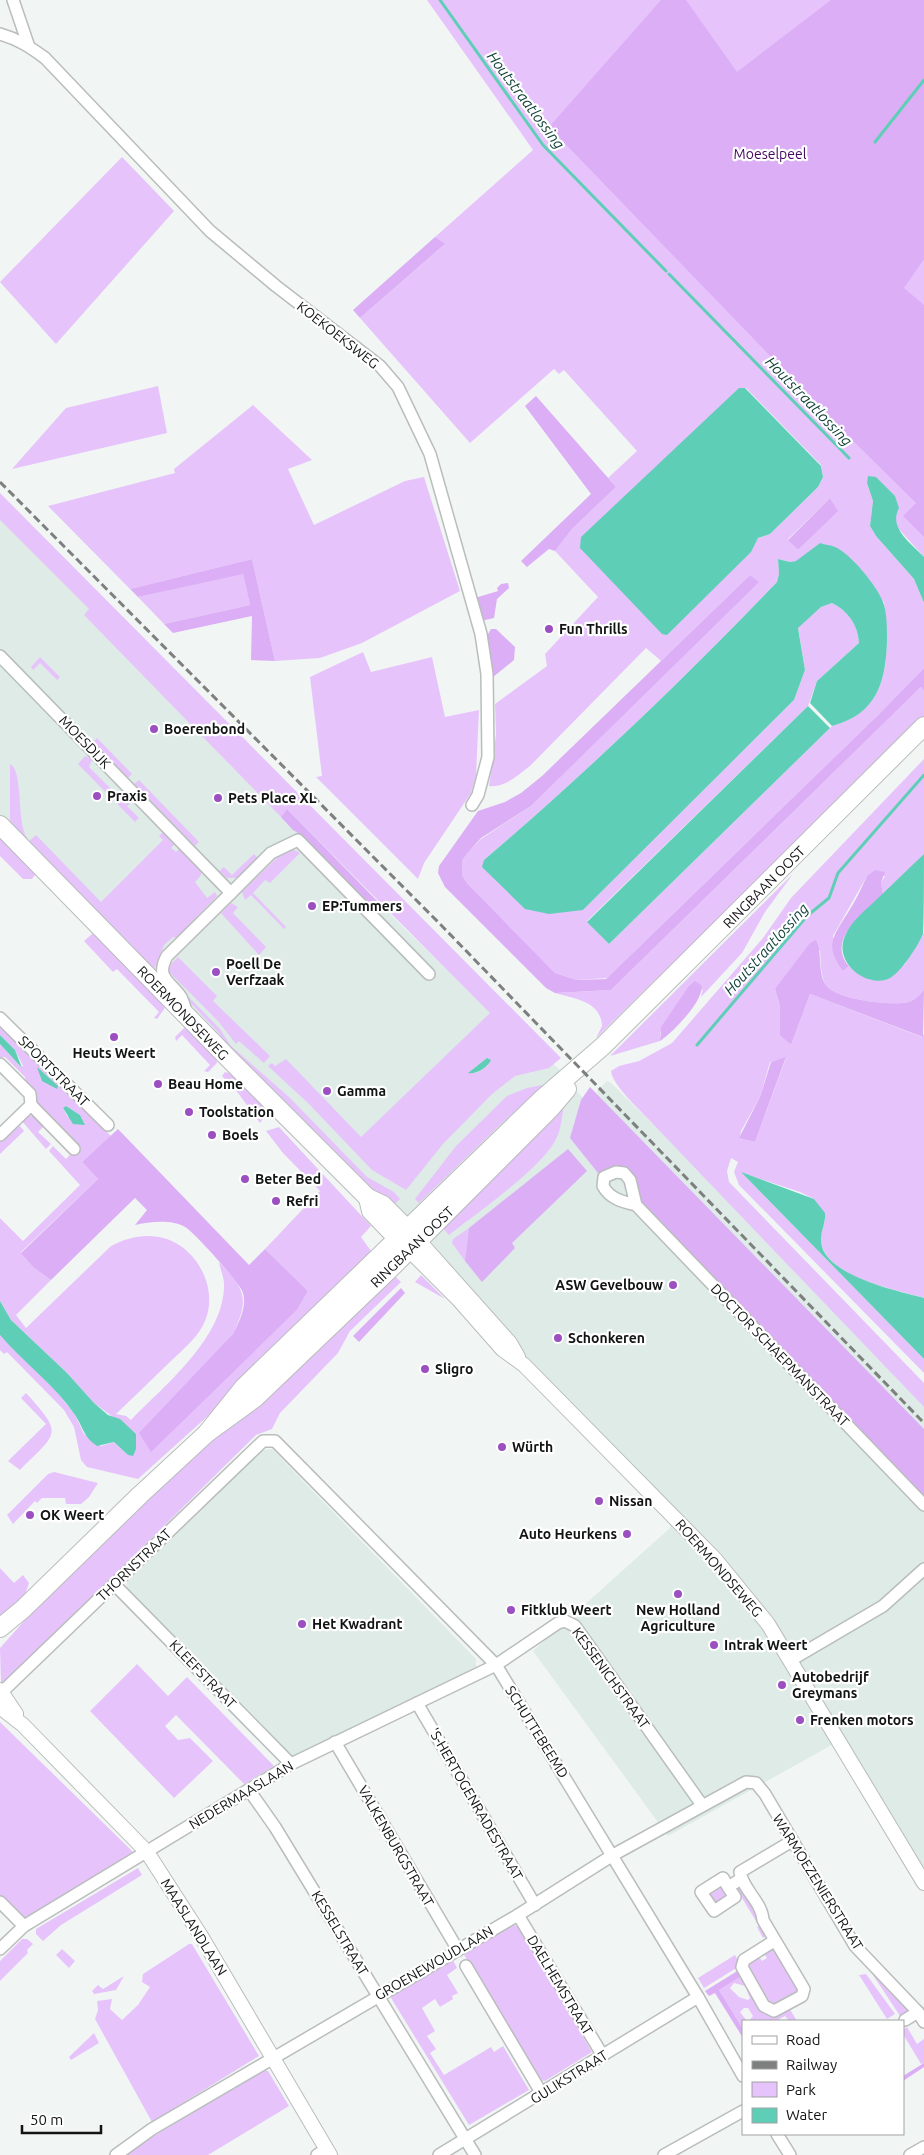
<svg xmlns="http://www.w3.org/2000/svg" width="924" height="2155" font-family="Ubuntu,sans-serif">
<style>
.built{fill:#deebe7}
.green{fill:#e7c3fc;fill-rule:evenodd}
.forest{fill:#dcaef6}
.water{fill:#5ecfb6}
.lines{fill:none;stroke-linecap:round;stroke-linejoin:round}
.stream{stroke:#5ecfb6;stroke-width:3}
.minor-casing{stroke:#b9bdbc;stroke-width:14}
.tertiary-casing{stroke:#b9bdbc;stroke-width:16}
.primary-casing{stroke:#b9bdbc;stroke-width:20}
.minor{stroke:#fff;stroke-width:11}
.tertiary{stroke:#fff;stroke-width:14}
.primary{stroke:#fff;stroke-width:18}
.rail{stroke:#7e807f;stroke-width:3;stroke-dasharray:8 4;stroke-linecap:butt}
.poi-dot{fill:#9b4fc1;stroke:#fff;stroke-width:2}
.labels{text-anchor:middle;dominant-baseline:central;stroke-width:4.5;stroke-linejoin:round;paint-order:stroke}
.park-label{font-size:14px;fill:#44065d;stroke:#fff}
.street-label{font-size:14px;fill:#121313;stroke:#fff}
.poi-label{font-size:14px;font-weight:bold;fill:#121313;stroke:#fff;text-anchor:start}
.water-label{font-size:15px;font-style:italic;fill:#114339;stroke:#fff}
</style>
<rect width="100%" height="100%" fill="#f1f6f4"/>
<g class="built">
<polygon points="0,515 405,929 489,1010 557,1067 812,1373 924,1491 924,1873 839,1741 668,1836 533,1651 670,1528 670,1519 0,831"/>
<polygon points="607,1081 611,1083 699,1170 924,1407 924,1429 598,1095 597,1091"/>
<polygon points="272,1449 476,1659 476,1667 293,1756 127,1588 127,1581 262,1450"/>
</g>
<g class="green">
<path d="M427 0H924V557L896 526 894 516 867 483 873 501 870 526 876 536 914 579 924 603V668L878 715 607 978 577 980 555 973 467 883 462 875V865L463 859 472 848 481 839 531 806 758 582 750 575 661 661 646 648 530 766C518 775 505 788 489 786L496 734 495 704 547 666 545 654 598 597 555 551 572 529 616 487 608 478 637 451 564 370 559 374 554 369 470 443 360 318 444 245 435 237 533 150ZM739 388H746L821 465 823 477 818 487 770 534 758 538 755 543ZM830 498 837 511 798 550 788 539ZM820 543 884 602C889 653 893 709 832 726L609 944 587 921 808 706 817 681 859 643C858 625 848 611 832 603L821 607 798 627 805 670 794 700 583 910 484 860C587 772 683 680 777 582L779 574 778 559 790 562 797 561Z"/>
<polygon points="122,157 174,211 56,344 0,282"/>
<polygon points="158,386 167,433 12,469 66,408"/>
<polygon points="253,405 312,460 288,469 314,525 405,481 424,477 460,591 362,643 320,658 275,661 252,559 130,589 48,506 175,473 174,469"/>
<path d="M0 493 561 1058 549 1068 515 1076 492 1094 443 1144 406 1190 372 1170 309 1104 268 1066 272 1063 275 1066 286 1059 361 1137 490 1013 287 809 281 817 84 615 89 609 0 520ZM487 1058 488 1066 476 1073 469 1072Z"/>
<polygon points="243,573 250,605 164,624 138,597"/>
<polygon points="363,652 371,672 432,657 445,717 479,710 476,776 471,793 424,863 418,879 316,777 322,776 310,677"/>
<polygon points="40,657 60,677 57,680 40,663 33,670 31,667"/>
<path d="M921 687 924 691V717L596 1038 602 1026C601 1001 575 999 555 993L611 990Z"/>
<polygon points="97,738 132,774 128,778 93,742"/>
<polygon points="85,756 92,759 89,767 122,800 125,797 130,799 131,803 127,806 139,818 135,822 78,764"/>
<path d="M924 759V854L883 894 881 882 885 876H867L833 936 843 971 849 966C861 976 869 980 886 980L905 964 924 933V990C920 994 915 1000 909 1002 892 1006 836 1000 826 985 820 975 821 961 820 950L775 989 780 1006 781 1035 791 1045 810 994 922 1037 924 1034V1298C895 1289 827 1278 821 1242 820 1235 824 1226 825 1219L814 1199 800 1192 742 1173 924 1359V1373L739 1185 734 1172 738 1162 731 1158 727 1171 729 1182 924 1383V1407L651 1122C641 1111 612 1085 611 1071L619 1066 639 1061 672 1043 763 938 791 898ZM786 1058 755 1142 740 1138 741 1131 760 1097 770 1062Z"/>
<path d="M10 764C24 771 16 822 27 838L24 841 13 829 10 820Z"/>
<polygon points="139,780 199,842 195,846 134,784"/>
<polygon points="163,832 175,844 171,848 176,852 179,849 201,870 201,875 195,882 207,898 215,892 217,896 176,938 173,937 164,945 153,972 26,844 36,835 101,902 163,840 159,836"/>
<polygon points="0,835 34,869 35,875 32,879 23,879 0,856"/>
<polygon points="290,848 300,853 270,883 265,880 253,893 286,927 284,929 251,895 245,900 242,892 284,851"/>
<polygon points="254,854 258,858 237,878 227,878 219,871 224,867 232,875"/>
<polygon points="793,874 765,912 742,953 701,997 703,989 660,1032 660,1041 610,1056"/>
<polygon points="231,903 238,907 233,913 266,947 259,955 221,913"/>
<polygon points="96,933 167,1005 157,1019 154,1018 159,1012 117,969 113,972 84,941 92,934"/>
<polygon points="178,957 217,996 213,1001 270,1056 264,1063 239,1041 236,1044 218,1021 168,971 170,965"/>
<polygon points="171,979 220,1029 231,1046 289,1097 367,1177 394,1192 400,1199 391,1207 371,1190 286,1102 238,1060 217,1031 169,980"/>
<path d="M0 1025 111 1136 82 1162 98 1179 21 1252 34 1268 51 1280 16 1315 26 1328 111 1246C127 1238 141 1234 159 1237 198 1244 222 1293 202 1327 195 1340 182 1350 171 1361 153 1378 135 1396 116 1414L126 1416 131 1420C165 1385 225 1337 224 1284 224 1277 220 1269 219 1262 245 1289 250 1298 233 1334L151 1451 297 1310 308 1291 265 1249 320 1191 283 1153 266 1131 279 1127 371 1226 361 1237 374 1255 230 1396 138 1479 87 1467 81 1460 74 1427 64 1410 7 1352 4 1354 0 1350V1335L57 1392 75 1415 84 1434 101 1446 114 1442 128 1455 136 1449V1434L94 1403 67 1373 11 1320 0 1301V1218L23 1241 80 1185 49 1151 53 1146 66 1159 78 1146C62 1129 26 1100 25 1077L5 1057H0V1044L21 1067 23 1066 15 1050 0 1035ZM66 1106 80 1115 85 1125 67 1116 63 1108Z"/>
<path d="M184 1028C196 1031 216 1050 217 1063L208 1072 204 1071 210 1065 182 1035 176 1041 175 1037Z"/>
<path d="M225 1072C243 1075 257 1099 267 1113L260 1123 238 1093 222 1076Z"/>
<polygon points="548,1084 503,1122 419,1203 415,1199 456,1146 507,1096 527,1088"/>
<path d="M564 1105C562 1116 561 1130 556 1139 542 1168 477 1213 449 1235L442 1227Z"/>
<polygon points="26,1115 34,1116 44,1126 38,1132 51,1144 46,1149 21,1120"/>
<polygon points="15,1125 17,1128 20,1126 24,1131 0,1154 0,1140"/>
<polygon points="469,1228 465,1261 452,1243 453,1239"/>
<polygon points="421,1275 445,1299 415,1282"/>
<polygon points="395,1276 401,1282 350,1331 338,1353 280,1413 272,1429 256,1435 6,1682 1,1684 0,1648 60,1581 145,1498 303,1365"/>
<path d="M26 1393C64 1435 58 1432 20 1470L8 1461 46 1424 21 1398Z"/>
<polygon points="54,1472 98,1483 89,1497 81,1504 66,1504 65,1498 42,1498 37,1503 35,1501 13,1524 7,1515 48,1474"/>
<polygon points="0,1568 14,1583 23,1575 29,1583 25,1595 0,1621"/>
<polygon points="137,1664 168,1696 187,1677 274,1766 244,1784 176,1715 165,1726 178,1740 190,1738 213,1761 174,1798 90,1711"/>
<polygon points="0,1722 133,1852 24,1920 0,1895"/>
<polygon points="138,1868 142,1875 61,1925 43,1941 36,1934 36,1929"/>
<polygon points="740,1885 743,1886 768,1935 763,1938 757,1927 759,1926 742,1898 740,1899 735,1891"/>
<polygon points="722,1887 728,1896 714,1904 709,1895"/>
<polygon points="511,1924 519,1927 592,2052 545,2081 539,2080 463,1953"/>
<polygon points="22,1939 27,1939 33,1944 27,1950 28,1953 0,1981 0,1961"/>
<polygon points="189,1944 192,1944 259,2056 152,2122 95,2019 98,2010 97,2001 112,1999 110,2009 122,2020 138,2005 150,1987 142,1982 143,1974"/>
<polygon points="769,1948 776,1949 800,1988 799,1995 775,2008 766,2003 746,1963 758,1955 762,1961 767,1958 763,1952"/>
<polygon points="62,1949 75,1961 69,1968 56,1955"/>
<polygon points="735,1955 739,1962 738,1967 704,1988 698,1978"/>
<polygon points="453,1960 457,1968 447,1975 458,1993 452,1996 453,1999 440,2007 435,1999 422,2008 435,2031 427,2036 436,2049 430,2053 444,2075 491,2047 494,2052 503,2046 529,2090 469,2125 391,1998 395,1993"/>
<polygon points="871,1972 873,1973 910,2011 903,2017 900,2016"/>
<polygon points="866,1974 895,2014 887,2019 859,1975"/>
<polygon points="124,1976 116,1990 94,1994 92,1991 98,1985 103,1989"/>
<path d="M742 1976 762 2008 788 2006 797 2021H789L785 2016 776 2021H749L753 2016 748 2008H744L740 2012 747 2021H743V2029L719 1990ZM734 1983 745 1986 750 1998 748 2000 739 1997 730 1988Z"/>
<polygon points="907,2027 917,2044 924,2039 924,2063 921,2064 903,2034 903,2030"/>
<polygon points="94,2033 99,2043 71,2060 69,2057"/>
<polygon points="263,2070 268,2071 289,2106 208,2155 123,2155"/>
</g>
<g class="forest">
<polygon points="661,0 686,0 737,72 831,0 924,0 924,259 904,288 924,305 924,537 903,516 916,503 835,423 549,127"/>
<polygon points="435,237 445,244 360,318 353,310"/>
<polygon points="536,396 616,487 572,529 555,551 549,549 527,567 521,561 591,494 525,406"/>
<polygon points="830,498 838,511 798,550 788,540"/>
<polygon points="252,559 275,661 251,660 252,616 173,633 164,624 250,605 243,574 138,597 130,589"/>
<polygon points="750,575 759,582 531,806 481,838 472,848 463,859 462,865 462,875 467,883 555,973 577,980 606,979 878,715 924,668 924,691 921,687 611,990 555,993 546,988 445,887 438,873 439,866 478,811 505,802 521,793 542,776"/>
<polygon points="508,583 509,588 497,599 494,618 481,621 475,598 498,591 497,588 501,584"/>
<polygon points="491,629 496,629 515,647 514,660 492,678 485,639"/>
<polygon points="287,809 382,906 377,911 302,835 293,830 281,817"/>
<path d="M875 870 885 872 881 882 883 894C867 912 825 938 849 966L843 971C825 946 832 938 847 914 855 902 861 889 867 876Z"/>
<path d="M816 940C823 954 817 972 826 985 836 1000 892 1006 909 1002 915 1000 920 994 924 990L923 1037 810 994 791 1045 780 1035V1006L775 989 810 943Z"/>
<path d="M695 981 701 985C706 999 672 1033 660 1041L661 1027 689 986Z"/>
<polygon points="786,1057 755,1142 739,1138 760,1097 771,1062"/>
<polygon points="590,1087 924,1429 924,1499 646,1209 618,1171 598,1173 570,1138 581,1100"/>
<path d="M118 1129 249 1265 265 1249 308 1291 297 1310 151 1452 139 1433 233 1334C239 1322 247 1307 243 1293 241 1284 194 1232 185 1227 171 1219 149 1222 135 1225L147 1210 135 1198 51 1280 34 1268 21 1253 98 1179 82 1162Z"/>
<polygon points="568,1149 587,1171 512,1243 515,1248 482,1282 465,1261 469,1228"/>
<polygon points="401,1288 405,1293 359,1342 353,1336"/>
<polygon points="739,1970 742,1976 719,1990 743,2029 743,2038 715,1993 709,1996 705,1991"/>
<polygon points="924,2063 924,2067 903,2081 903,2076"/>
</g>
<g class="water">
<polygon points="739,388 745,388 821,466 823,477 818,487 770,534 758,538 751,552 667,635 662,634 580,548 581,537"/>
<path d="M868 476 876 477 895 496 899 508C888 528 911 543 924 557V603L914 579 876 536 870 526 873 501 867 483Z"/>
<path d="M820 543C825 545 831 545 835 547 851 554 877 586 883 602 887 612 887 628 887 640 886 682 877 714 832 726L810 703 817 681 859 643C858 625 848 611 832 603L821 607 798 628 805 670 794 700 583 910 549 914 525 909 482 867 484 860C587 772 683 680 777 582L779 574 778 559 790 562 796 561Z"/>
<polygon points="808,706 830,728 609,944 587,922"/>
<path d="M924 854C924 868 924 925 923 934 918 946 898 978 885 980 861 985 834 960 845 936 851 921 866 910 877 899 893 884 908 869 924 854Z"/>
<polygon points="0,1035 15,1050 22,1068 0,1044"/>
<path d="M487 1058 491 1060C488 1067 476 1075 468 1073Z"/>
<polygon points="37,1067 58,1086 57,1089 42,1081"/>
<polygon points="66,1106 80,1115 85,1125 73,1124 63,1108"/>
<path d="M741 1172 814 1199 825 1213C826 1222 821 1230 821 1240 821 1275 898 1291 924 1298V1359Z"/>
<path d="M0 1301 11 1320 67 1373 94 1403 108 1415 120 1419 136 1434V1449L133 1456 128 1455 114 1442 97 1446C84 1438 83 1427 75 1415 54 1384 24 1363 0 1335Z"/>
</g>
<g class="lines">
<g class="stream">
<polyline points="440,0 543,145 666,271"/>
<polyline points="875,142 924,80"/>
<polyline points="669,274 849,458"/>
<polyline points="697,1045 807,916 829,898 838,873 924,775"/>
</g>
<g class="minor-casing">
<g id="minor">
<polyline points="13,0 28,44"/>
<path d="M0 34C18 39 30 47 45 58L210 231 276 286 380 366 398 387 430 454 481 634 487 674 488 757 478 795 472 805"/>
<polyline points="0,656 231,893 271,853 298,840 429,974"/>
<path d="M186 1012C185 1007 183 1001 181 997 170 981 155 978 167 956L231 893"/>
<polyline points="0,1018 108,1125"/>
<polyline points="0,1064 30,1094 31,1105"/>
<polyline points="0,1135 31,1105 74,1149"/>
<path d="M636 1205C623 1202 610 1199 603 1186L604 1177 616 1172 624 1173 630 1180 636 1205 924 1505"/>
<polyline points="114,1584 291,1764"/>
<polyline points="791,1660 883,1606 924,1569"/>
<polyline points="2,1692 263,1441 275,1441 496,1665 698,1997 743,2076"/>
<polyline points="417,1703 535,1905"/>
<polyline points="335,1742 458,1950"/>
<polyline points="249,1790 275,1827 475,2155"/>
<polyline points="728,1887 735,1897 714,1911 701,1892 723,1878 728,1887 741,1879"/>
<polyline points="0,1902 24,1926"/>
<polyline points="518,1915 603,2056"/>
<path d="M774 1941 744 1960 742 1967 764 2006 774 2011 802 1996 804 1989 763 1920C762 1902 743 1890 740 1872L792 1841"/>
<polyline points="0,1949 24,1926 291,1764 496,1665 558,1623 565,1621 575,1626 702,1805"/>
<polyline points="466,1966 542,2094"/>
<polyline points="905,2020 918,2012"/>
<polyline points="777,2134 790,2155"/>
<polyline points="116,2155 152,2129 518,1915 613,1855 746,1782 756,1783 765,1794 855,1946 918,2012 924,2022"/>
<polyline points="317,2155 327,2149"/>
<polyline points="439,2155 698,1997"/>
<polyline points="664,2155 743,2111"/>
<polyline points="910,2155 924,2147"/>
</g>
</g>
<g class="tertiary-casing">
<g id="tertiary">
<polyline points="419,1241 510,1343 518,1357"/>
<polyline points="409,1250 458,1299 502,1349 524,1365 715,1559 768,1624 924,1883"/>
<polyline points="0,1690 16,1714"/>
<polyline points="0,1707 23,1725 147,1852 201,1936 330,2155"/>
</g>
</g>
<g class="primary-casing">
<g id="primary">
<polyline points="0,825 231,1061 368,1198 383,1205 415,1237"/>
<polyline points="368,1198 371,1211 405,1246"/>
<polyline points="207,1433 244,1387 543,1098 603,1046 924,726"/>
<polyline points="0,1628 23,1609 140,1495 207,1433 255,1398 391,1268 550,1109 567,1089"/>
</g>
</g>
<use href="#minor" class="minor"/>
<use href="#tertiary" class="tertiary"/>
<use href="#primary" class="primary"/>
<polyline class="rail" points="0,482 441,925 924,1423"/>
</g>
<g class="poi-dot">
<circle cx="549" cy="629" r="5"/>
<circle cx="154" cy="729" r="5"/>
<circle cx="97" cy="796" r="5"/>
<circle cx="218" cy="798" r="5"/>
<circle cx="312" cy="906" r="5"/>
<circle cx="216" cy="972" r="5"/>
<circle cx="114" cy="1037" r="5"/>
<circle cx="158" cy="1084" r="5"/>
<circle cx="327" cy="1091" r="5"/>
<circle cx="189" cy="1112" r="5"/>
<circle cx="212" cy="1135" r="5"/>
<circle cx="245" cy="1179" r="5"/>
<circle cx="276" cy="1201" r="5"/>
<circle cx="673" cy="1285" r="5"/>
<circle cx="558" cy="1338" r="5"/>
<circle cx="425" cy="1369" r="5"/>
<circle cx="502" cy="1447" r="5"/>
<circle cx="599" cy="1501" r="5"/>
<circle cx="30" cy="1515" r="5"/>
<circle cx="627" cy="1534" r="5"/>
<circle cx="678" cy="1594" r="5"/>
<circle cx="511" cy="1610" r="5"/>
<circle cx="302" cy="1624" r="5"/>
<circle cx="714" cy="1645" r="5"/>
<circle cx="782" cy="1685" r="5"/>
<circle cx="800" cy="1720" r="5"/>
</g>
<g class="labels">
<g class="park-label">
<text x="770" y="154">Moeselpeel</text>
</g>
<g class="street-label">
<text transform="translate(338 335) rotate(38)">KOEKOEKSWEG</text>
<text transform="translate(85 742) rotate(46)">MOESDIJK</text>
<text transform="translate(764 887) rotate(-45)">RINGBAAN OOST</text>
<text transform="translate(183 1013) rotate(46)">ROERMONDSEWEG</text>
<text transform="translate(54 1071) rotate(45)">SPORTSTRAAT</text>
<text transform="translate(412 1247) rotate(-44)">RINGBAAN OOST</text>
<text transform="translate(780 1355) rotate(46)">DOCTOR SCHAEPMANSTRAAT</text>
<text transform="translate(134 1565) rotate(-44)">THORNSTRAAT</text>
<text transform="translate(719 1568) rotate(49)">ROERMONDSEWEG</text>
<text transform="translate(203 1674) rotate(46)">KLEEFSTRAAT</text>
<text transform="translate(611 1678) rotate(54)">KESSENICHSTRAAT</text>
<text transform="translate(537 1732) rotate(58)">SCHUTTEBEEMD</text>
<text transform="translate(241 1795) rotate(-31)">NEDERMAASLAAN</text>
<text transform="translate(476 1804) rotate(60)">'S-HERTOGENRADESTRAAT</text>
<text transform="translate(396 1846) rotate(60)">VALKENBURGSTRAAT</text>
<text transform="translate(818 1882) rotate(58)">WARMOEZENIERSTRAAT</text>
<text transform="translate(194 1927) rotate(58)">MAASLANDLAAN</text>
<text transform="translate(340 1933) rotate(59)">KESSELSTRAAT</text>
<text transform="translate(434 1963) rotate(-30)">GROENEWOUDLAAN</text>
<text transform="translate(560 1985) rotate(59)">DAELHEMSTRAAT</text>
<text transform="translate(569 2077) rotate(-32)">GULIKSTRAAT</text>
</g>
<g class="poi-label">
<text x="559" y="629">Fun Thrills</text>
<text x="164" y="729">Boerenbond</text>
<text x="107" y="796">Praxis</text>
<text x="228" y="798">Pets Place XL</text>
<text x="322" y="906">EP:Tummers</text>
<text x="226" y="964">Poell De<tspan x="226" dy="16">Verfzaak</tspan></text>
<text x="114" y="1053" text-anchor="middle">Heuts Weert</text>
<text x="168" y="1084">Beau Home</text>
<text x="337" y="1091">Gamma</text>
<text x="199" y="1112">Toolstation</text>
<text x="222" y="1135">Boels</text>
<text x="255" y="1179">Beter Bed</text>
<text x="286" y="1201">Refri</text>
<text x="663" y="1285" text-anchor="end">ASW Gevelbouw</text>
<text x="568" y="1338">Schonkeren</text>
<text x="435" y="1369">Sligro</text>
<text x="512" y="1447">Würth</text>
<text x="609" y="1501">Nissan</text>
<text x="40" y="1515">OK Weert</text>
<text x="617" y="1534" text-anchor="end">Auto Heurkens</text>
<text x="521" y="1610">Fitklub Weert</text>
<text x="678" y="1610" text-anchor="middle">New Holland<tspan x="678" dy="16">Agriculture</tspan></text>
<text x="312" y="1624">Het Kwadrant</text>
<text x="724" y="1645">Intrak Weert</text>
<text x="792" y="1677">Autobedrijf<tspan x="792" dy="16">Greymans</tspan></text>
<text x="810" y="1720">Frenken motors</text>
</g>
<g class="water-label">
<text transform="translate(526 100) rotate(53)">Houtstraatlossing</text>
<text transform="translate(809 401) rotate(46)">Houtstraatlossing</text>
<text transform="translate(766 949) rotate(-48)">Houtstraatlossing</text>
</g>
</g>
<rect x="742" y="2020" width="162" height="115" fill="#ffffff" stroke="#a0a1a1"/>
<rect x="752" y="2036" width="25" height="8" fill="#ffffff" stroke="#a0a1a1"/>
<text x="786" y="2045" font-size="15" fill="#121313">Road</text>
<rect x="752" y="2061" width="25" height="8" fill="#7e807f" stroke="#a0a1a1"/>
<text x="786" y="2070" font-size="15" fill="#121313">Railway</text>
<rect x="752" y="2082" width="25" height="15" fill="#e7c3fc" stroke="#a0a1a1"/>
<text x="786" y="2095" font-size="15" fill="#121313">Park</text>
<rect x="752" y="2108" width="25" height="15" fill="#5ecfb6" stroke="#a0a1a1"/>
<text x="786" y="2120" font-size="15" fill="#121313">Water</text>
<path d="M22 2125v8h79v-8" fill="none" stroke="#121313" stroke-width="2.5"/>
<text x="30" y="2125" font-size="15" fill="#121313" stroke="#ffffff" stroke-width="4" paint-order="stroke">50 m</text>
</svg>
